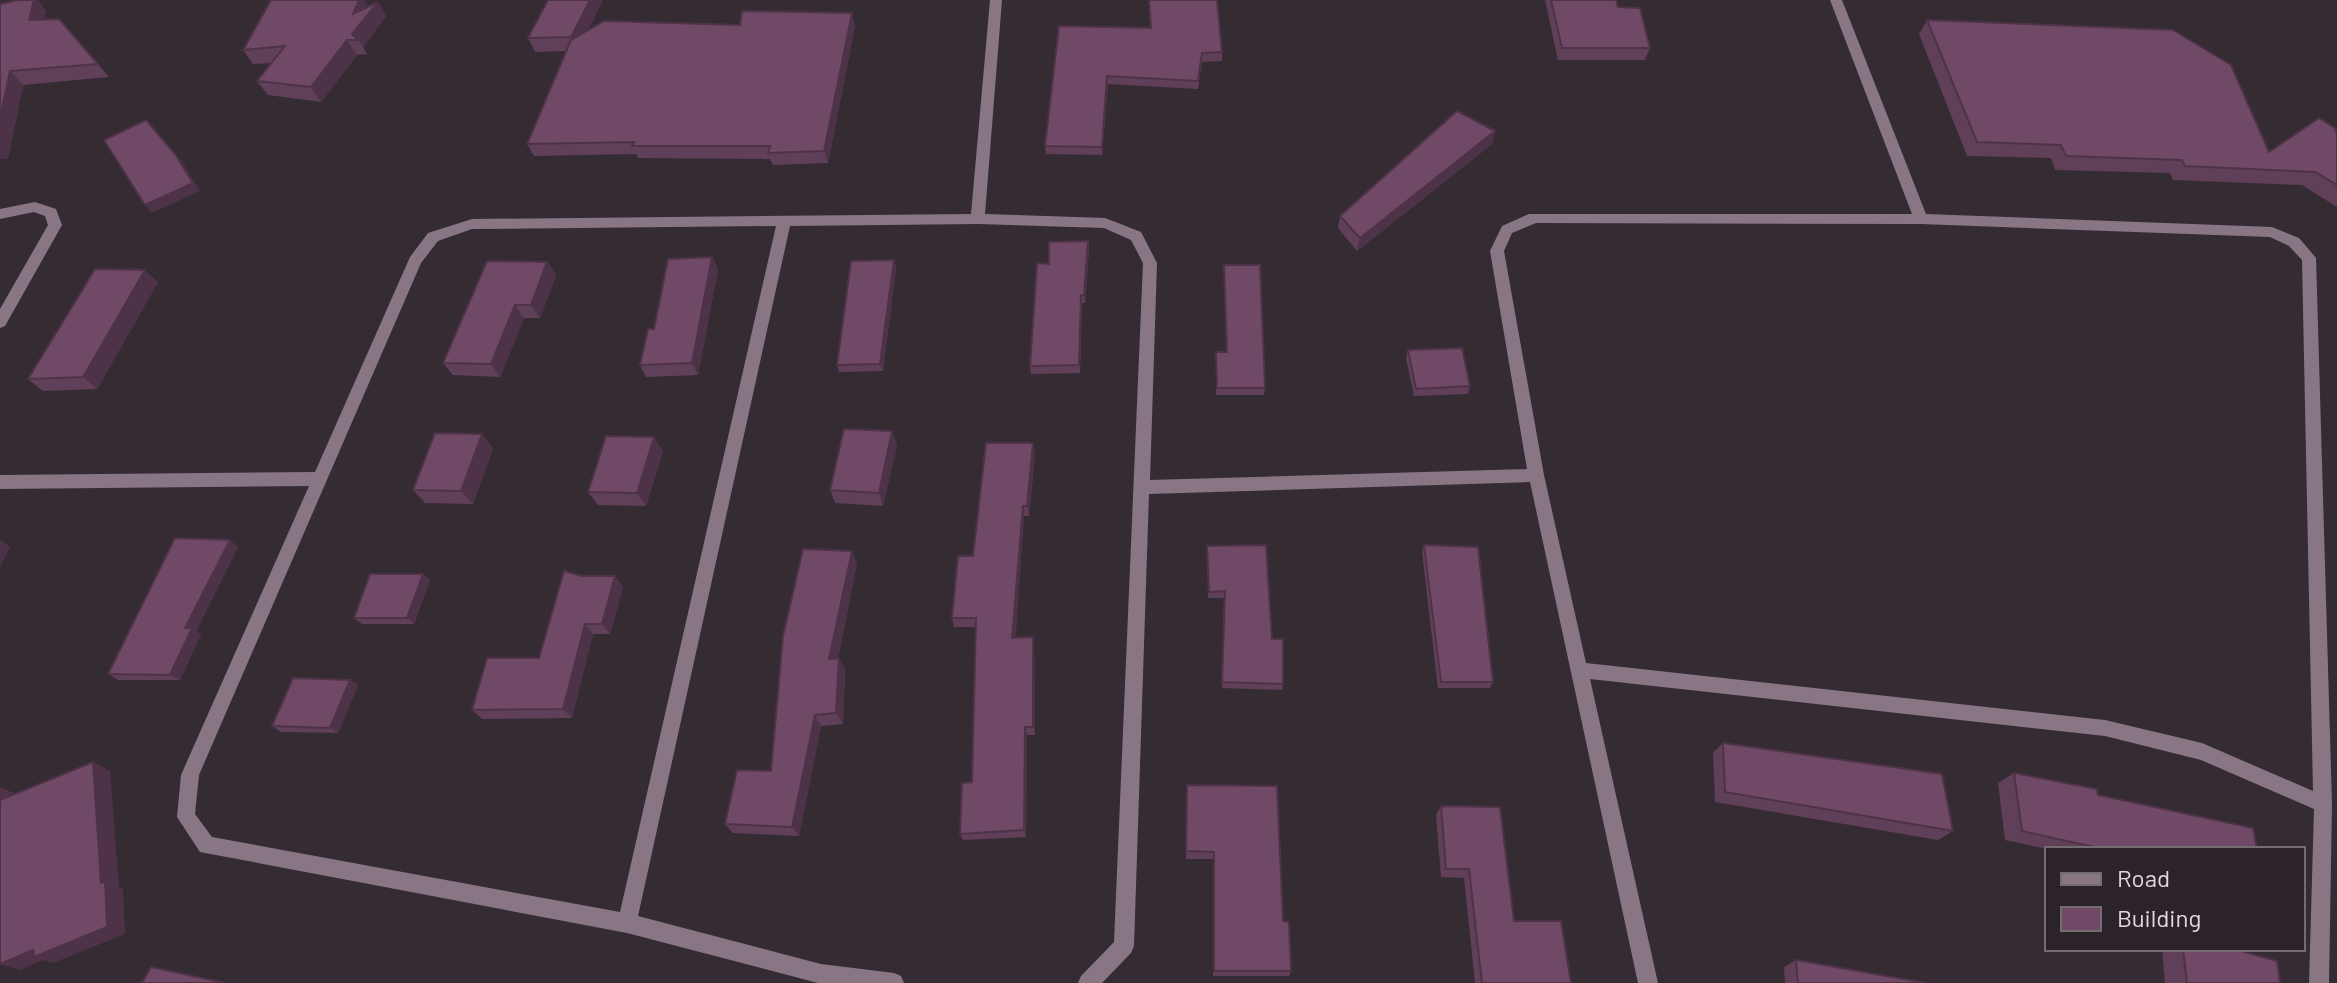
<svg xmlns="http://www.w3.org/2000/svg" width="2337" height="983" font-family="Barlow,sans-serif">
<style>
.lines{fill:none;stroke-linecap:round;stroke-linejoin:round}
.street{fill:#897684;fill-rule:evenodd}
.wall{fill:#603f59}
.shaded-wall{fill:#4e3348}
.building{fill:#704967;stroke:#4e3348;stroke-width:2}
</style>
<rect width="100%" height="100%" fill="#352c33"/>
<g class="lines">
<g class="street">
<path d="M990 0H1002L985 214 1105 218 1141 232 1157 263 1150 480 1527 469 1490 251 1502 226 1529 214H1912L1830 0H1842L1926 214 2272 227 2299 238 2316 258 2332 804 2329 983H2309L2314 809 2201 760 2105 736 1590 679 1658 983H1638L1530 482 1149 494 1134 946 1131 953 1102 983H1078L1081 976 1114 942 1143 263 1131 240 1104 228 978 224 790 226 638 916 821 964 894 973 901 976 904 983H818L627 933 200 852 177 817 181 775 309 486 0 489V475L315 472 410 257 428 233 472 219 971 214ZM1536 223 1921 224 2270 237 2289 246 2302 260 2313 791 2202 743 2105 720 1586 663 1544 475 1504 251 1512 233ZM776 226 620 912 212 837 195 814 199 775 421 263 438 241 472 229Z"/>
<polygon points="35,202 56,209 62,225 5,326 0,328 0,309 48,225 45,216 34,212 0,219 0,209"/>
</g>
</g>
<g class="wall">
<polygon points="19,0 37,0 46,11 44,19 59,19 109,77 23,85 8,158 0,159 0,4"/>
<polygon points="271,0 364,0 368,7 378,2 386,16 363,47 367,54 357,55 321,102 268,95 257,81 272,63 253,64 243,50"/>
<polygon points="548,0 603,0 588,30 740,25 855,26 828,163 773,165 770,159 638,158 636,154 534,156 527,144 566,51 535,52 528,38"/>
<polygon points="1545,0 1616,0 1618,7 1650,48 1645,60 1558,60"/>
<polygon points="1927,20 2269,152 2337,134 2337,207 2302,185 2173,180 2170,173 2055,170 2051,158 1967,156 1919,34"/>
<polygon points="1059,26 1222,52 1222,61 1202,62 1198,89 1108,84 1102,155 1046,154 1045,146"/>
<polygon points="1495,131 1492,144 1357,251 1338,228 1340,216"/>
<polygon points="1088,241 1089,249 1085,303 1082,303 1080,373 1031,374 1030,366 1049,264"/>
<polygon points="712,257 718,269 698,375 646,377 640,365 654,329"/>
<polygon points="894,260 896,268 883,371 839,372 837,365"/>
<polygon points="547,262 556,275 540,318 524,318 500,377 453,375 443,363"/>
<polygon points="1224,265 1265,388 1264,395 1216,395 1216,352 1226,352"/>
<polygon points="158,282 97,389 43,391 28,379"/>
<polygon points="1408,350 1470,386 1468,394 1414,396 1406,358"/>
<polygon points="897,445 883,506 835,503 830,490"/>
<polygon points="493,448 473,504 425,503 413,490"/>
<polygon points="663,451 646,506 598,505 588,492"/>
<polygon points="1035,454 1029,516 1024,516 1015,638 1034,646 1035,735 1027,735 1026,837 963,840 960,834 972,782 976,627 954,627 952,618"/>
<polygon points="1424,545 1493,682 1490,688 1438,688 1422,552"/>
<polygon points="1207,546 1272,639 1283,684 1282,690 1222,688 1224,598 1208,598"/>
<polygon points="238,547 196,631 201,634 180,680 118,680 108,674"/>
<polygon points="857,563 838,658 845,669 843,724 821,726 799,836 733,833 725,824 771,771"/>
<polygon points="423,574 430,580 414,624 362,624 354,618"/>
<polygon points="623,587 610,634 593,634 572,718 482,719 472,710 539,658"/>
<polygon points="350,680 358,685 338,733 281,732 272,726"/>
<polygon points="1723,743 1953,831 1938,840 1715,802 1713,753"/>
<polygon points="2014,773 2098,795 2257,849 2047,849 2005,840 1998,783"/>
<polygon points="1187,785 1283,921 1291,971 1289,976 1213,976 1213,859 1186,859"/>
<polygon points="1441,806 1514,921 1571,983 1475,983 1464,878 1441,877 1436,815"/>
<polygon points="2162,949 2234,949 2280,983 2165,983"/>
<polygon points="1796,960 1926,983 1785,983 1784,967"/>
</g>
<g class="shaded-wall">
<polygon points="34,0 37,0 46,11 41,33 29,20"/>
<polygon points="359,0 364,0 370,10 378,2 386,16 363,47 358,40 352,34 353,14"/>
<polygon points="590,0 603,0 578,51 571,37"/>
<polygon points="852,13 855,26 828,163 824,151"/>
<polygon points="347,40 357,55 321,102 311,87"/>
<polygon points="10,71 23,85 8,158 0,159 0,119"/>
<polygon points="1107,76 1108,84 1102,155 1102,147"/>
<polygon points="1495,131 1492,144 1357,251 1360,238"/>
<polygon points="175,154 182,162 200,191 152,213 145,205"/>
<polygon points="1088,241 1089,249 1085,303 1084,295"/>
<polygon points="712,257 718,269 698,375 692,363"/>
<polygon points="894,260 896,268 883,371 880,364"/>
<polygon points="547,262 556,275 540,318 531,305"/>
<polygon points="145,270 158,282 97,389 83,377"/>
<polygon points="515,305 524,318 500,377 491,364"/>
<polygon points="892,431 897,445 883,506 879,493"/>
<polygon points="482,434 493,448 473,504 461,491"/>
<polygon points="654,437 663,451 646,506 637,493"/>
<polygon points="1033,443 1035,454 1029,516 1027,506"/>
<polygon points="1023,506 1024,516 1015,647 1012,638"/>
<polygon points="0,540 10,547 0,567"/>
<polygon points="230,540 238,547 196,631 201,634 180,680 170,675 185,628"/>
<polygon points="852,551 857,563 835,670 829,659"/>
<polygon points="423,574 430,580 414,624 407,618"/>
<polygon points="615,576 623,587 610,634 602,624"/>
<polygon points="585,624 593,634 572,718 563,709"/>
<polygon points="1033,637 1034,646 1035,735 1033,727"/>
<polygon points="839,658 845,669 843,724 836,713"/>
<polygon points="350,680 358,685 338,733 330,728"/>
<polygon points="815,715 821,726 799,836 792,827"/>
<polygon points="1025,727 1027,735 1026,837 1024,830"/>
<polygon points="93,762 110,771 119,887 123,888 125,934 53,963 43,960 20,970 0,964 101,883"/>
<polygon points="0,787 16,794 0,802"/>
</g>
<g class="building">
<polygon points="19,0 34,0 29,20 59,19 98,64 10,71 0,119 0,4"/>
<polygon points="271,0 359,0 353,14 378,2 352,34 358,40 347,40 311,87 257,81 285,46 243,50"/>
<polygon points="548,0 590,0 571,37 528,38"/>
<polygon points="1149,0 1217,0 1222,52 1202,53 1198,81 1107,76 1102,147 1045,146 1059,26 1151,28"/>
<polygon points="1551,0 1616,0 1618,7 1640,8 1650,48 1562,48"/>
<polygon points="742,11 852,13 824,151 768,153 770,146 632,146 634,142 527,144 571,40 604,21 740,25"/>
<polygon points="1927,20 2173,30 2231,65 2269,152 2319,118 2335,128 2337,134 2337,185 2315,172 2185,166 2182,160 2066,156 2061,145 1977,142"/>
<polygon points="1457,111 1495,131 1360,238 1340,216"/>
<polygon points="146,120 175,154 193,183 145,205 104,140"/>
<polygon points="1088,241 1084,295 1081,295 1079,365 1030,366 1037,263 1049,264 1049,242"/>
<polygon points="712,257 692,363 640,365 648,329 654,329 668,259"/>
<polygon points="894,260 880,364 837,365 851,261"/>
<polygon points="487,261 547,262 531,305 515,305 491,364 443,363"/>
<polygon points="1224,265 1260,265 1265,388 1217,388 1216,352 1227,352"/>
<polygon points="95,269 145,270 83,377 28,379"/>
<polygon points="1462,348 1470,386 1416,389 1408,350"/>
<polygon points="844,429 892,431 879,493 830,490"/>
<polygon points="435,433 482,434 461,491 413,490"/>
<polygon points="606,436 654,437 637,493 588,492"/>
<polygon points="986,443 1033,443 1027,506 1023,506 1012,638 1033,637 1033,727 1025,727 1024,830 960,834 962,783 972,782 976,618 952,618 958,556 973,556"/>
<polygon points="175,538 230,540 185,628 192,628 170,675 108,674"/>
<polygon points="1266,545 1272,639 1283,639 1283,684 1222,682 1225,591 1209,592 1207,546"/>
<polygon points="1424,545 1478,547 1493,682 1441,682"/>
<polygon points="803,549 852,551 829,659 839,658 836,713 815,715 792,827 725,824 737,770 771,771 783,636"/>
<polygon points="564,571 582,576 615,576 602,624 585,624 563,709 472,710 487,658 539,658"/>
<polygon points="370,574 423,574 407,618 354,618"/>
<polygon points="293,678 350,680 330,728 272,726"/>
<polygon points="1723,743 1942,774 1953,831 1725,792"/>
<polygon points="93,762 101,883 105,881 107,927 34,957 33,950 0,964 0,800"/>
<polygon points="2014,773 2097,789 2098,795 2253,828 2257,849 2103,849 2022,831"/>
<polygon points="1187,785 1277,786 1283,921 1289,922 1291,971 1214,971 1214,852 1186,851"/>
<polygon points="1441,806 1500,807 1514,921 1561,921 1571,983 1482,983 1469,869 1446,869"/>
<polygon points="2183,949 2234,949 2277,961 2280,983 2187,983"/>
<polygon points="1796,960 1926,983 1798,983"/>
<polygon points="151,967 225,983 142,983"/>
</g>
<rect x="2045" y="847" width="260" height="104" fill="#2b2329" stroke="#736c71" stroke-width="2"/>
<rect x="2061" y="873" width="40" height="12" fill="#897684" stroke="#736c71" stroke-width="2"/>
<text x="2117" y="887" font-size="24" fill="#e0dade">Road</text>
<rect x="2061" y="907" width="40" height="24" fill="#704967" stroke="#736c71" stroke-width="2"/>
<text x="2117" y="927" font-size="24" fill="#e0dade">Building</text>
</svg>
